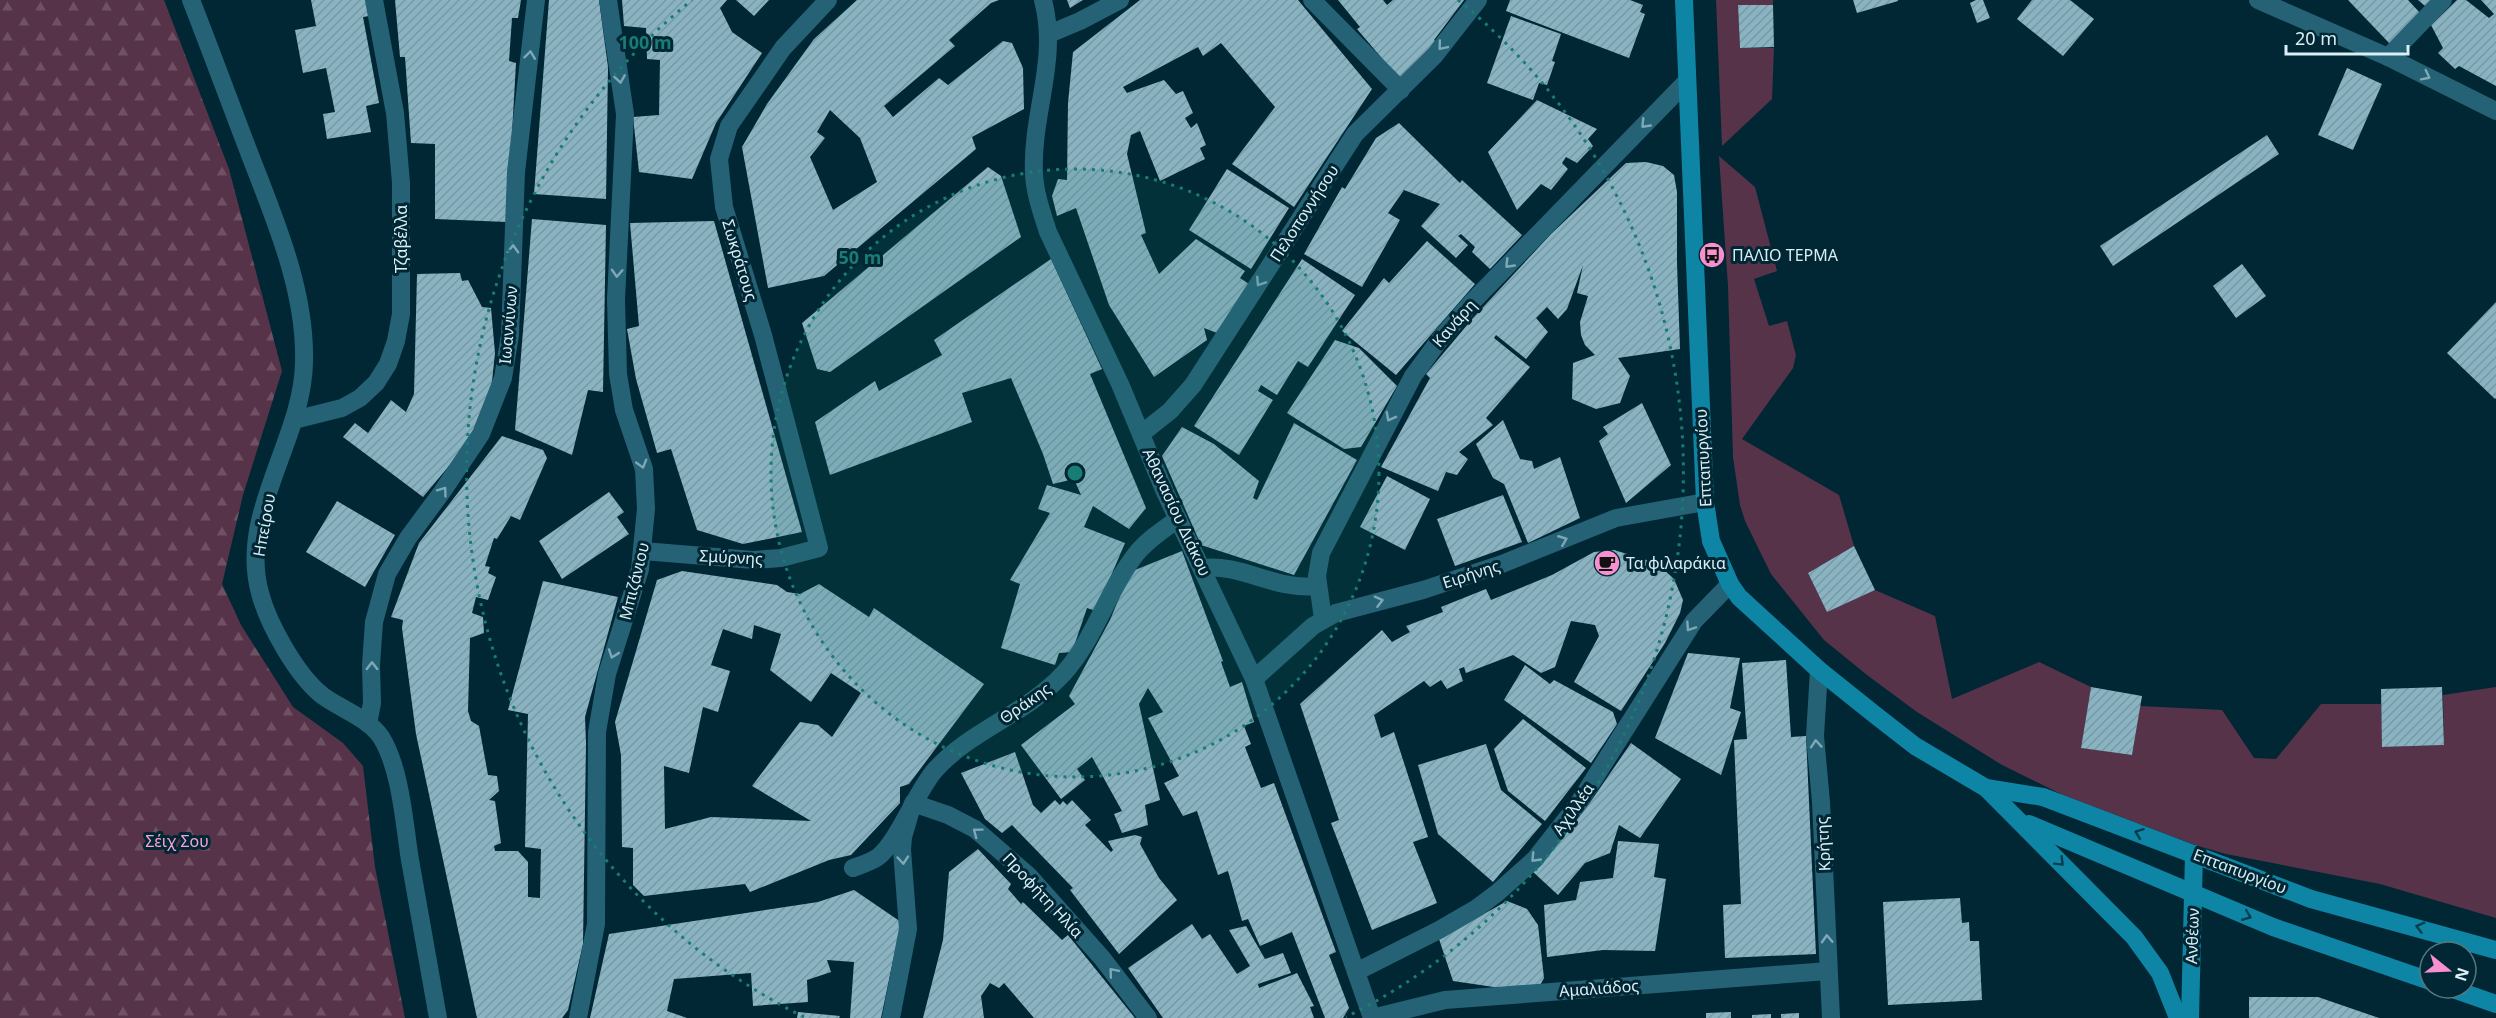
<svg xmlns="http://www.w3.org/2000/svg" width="2496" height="1018" font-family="'Noto Sans',sans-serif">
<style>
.green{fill:#573349}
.forest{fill:url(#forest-firs)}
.building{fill:url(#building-hatch);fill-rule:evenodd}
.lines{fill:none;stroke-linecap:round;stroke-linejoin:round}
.street{stroke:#256275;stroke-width:18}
.secondary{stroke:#0e85a4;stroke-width:18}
.oneway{stroke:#7fa8b6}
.oneway2{stroke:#043e4f}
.ring{fill:none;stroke:#197c75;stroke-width:3;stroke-dasharray:3 6}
.labels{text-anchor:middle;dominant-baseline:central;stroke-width:6;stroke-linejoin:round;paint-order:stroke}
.street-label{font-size:16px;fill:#d9eef6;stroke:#002733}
.poi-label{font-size:16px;fill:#d9eef6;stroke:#002733;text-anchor:start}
.park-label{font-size:16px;fill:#faa2d7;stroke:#002733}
.centre{fill:#197c75;stroke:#002733;stroke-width:3}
.ring-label{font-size:18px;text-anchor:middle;font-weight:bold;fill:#197c75;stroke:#002733;stroke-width:6;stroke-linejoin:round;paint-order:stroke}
</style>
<defs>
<pattern id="forest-firs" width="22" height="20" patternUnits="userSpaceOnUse" patternTransform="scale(1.5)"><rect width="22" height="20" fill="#573349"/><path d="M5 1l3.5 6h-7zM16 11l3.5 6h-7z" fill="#6f5164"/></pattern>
<pattern id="building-hatch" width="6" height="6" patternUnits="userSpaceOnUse" patternTransform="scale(1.5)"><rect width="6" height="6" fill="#8ab3c2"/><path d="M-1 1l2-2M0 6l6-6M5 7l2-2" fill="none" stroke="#7898a4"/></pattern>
</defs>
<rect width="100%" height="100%" fill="#002733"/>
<g class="green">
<polygon points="1716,0 1773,0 1773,5 1738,6 1740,48 1774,48 1772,99 1722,146"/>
<polygon points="1719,156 1755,187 1777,271 1754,279 1769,326 1787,321 1796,355 1793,368 1742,439 1839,495 1854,546 1808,573 1827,611 1875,590 1935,616 1952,699 2039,662 2091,687 2081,748 2132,755 2140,706 2222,710 2254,758 2276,759 2321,704 2381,704 2383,747 2444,745 2443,695 2496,687 2496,918 2380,884 2226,854 2198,846 2063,795 2002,765 1917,712 1867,675 1824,640 1771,574 1745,521 1740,505 1733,457 1728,286"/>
</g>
<polygon class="forest" points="0,0 164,0 229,169 282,371 243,495 222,584 241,625 293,707 343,743 363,766 375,867 405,1018 0,1018"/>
<g class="building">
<polygon points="311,0 372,0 375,15 363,17 379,103 366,106 371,132 327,139 323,114 335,112 326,68 303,73 295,30 316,26"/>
<polygon points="395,0 521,0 518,18 512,18 509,61 516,63 507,222 435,219 435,144 411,143 405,57 400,57"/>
<polygon points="549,0 599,0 608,67 606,199 534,194"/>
<polygon points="622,0 727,0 720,8 732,32 762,53 716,123 692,179 639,172 633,117 659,115 660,60 647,59 646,28 624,26"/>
<polygon points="736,0 769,0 754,16"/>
<path d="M857 0H999L991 3 949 40 955 46 884 106 893 117 939 78 948 85 1003 41 1012 43 1023 68 1024 109 972 137 976 149 824 276 768 288 742 147 767 104 814 39ZM830 110 860 138 877 182 833 210 810 157 825 138 817 132Z"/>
<polygon points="1067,0 1083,0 1070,8"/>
<polygon points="1140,0 1298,0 1372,89 1294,207 1232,164 1275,107 1221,43 1203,56 1198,47 1123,87 1127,93 1164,80 1176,94 1183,91 1193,113 1185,118 1191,128 1197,123 1206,145 1200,148 1205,159 1160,181 1140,131 1131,135 1127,154 1146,233 1141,235 1159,274 1196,239 1245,271 1240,278 1249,284 1217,333 1204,328 1207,340 1154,377 1109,305 1076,208 1057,216 1052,196 1058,179 1067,180 1068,103 1073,52"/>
<polygon points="1338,0 1383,0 1387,5 1393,0 1464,0 1434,40 1438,44 1403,83 1357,29 1360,27"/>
<polygon points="1510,0 1630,0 1643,5 1640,12 1645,14 1629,58 1506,11"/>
<polygon points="1853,0 1898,0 1898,1 1857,13"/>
<polygon points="1976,0 1983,0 1990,18 1977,23 1970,3"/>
<polygon points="2032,0 2070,0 2094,19 2063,56 2017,19"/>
<polygon points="2348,0 2408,0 2421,14 2390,44"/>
<polygon points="2418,0 2431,0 2425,6"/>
<polygon points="2457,0 2466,0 2489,18 2494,14 2481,0 2496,0 2496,86 2459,66 2455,69 2438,53 2443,48 2431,25"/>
<polygon points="1738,5 1773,5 1774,47 1740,48"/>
<polygon points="1511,16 1561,34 1552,61 1555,62 1547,85 1539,83 1533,100 1487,83"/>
<polygon points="2347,68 2382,84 2353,150 2318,135"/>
<polygon points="1537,100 1597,129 1588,139 1593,146 1577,163 1566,157 1562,163 1568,169 1551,190 1541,184 1517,210 1488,152"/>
<polygon points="1399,123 1460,183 1462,180 1522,235 1490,269 1472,252 1475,247 1461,234 1458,236 1468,245 1456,258 1421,226 1440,204 1404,190 1388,213 1400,220 1362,287 1304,254 1342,187 1345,189 1376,138"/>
<polygon points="2267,135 2279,154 2113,266 2100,246"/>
<polygon points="1646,162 1663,166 1674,175 1677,192 1677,263 1680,349 1618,358 1630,376 1620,403 1596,409 1572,399 1573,363 1595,355 1585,345 1581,335 1580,322 1588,296 1577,293 1583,265 1567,309 1558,319 1547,307 1536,318 1548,332 1526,359 1496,335 1494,338 1530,367 1486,418 1493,425 1459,452 1468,459 1457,475 1446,472 1438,491 1381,467 1430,378 1426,374 1473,318 1551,234 1626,163"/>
<polygon points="988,167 1001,176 1021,237 830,372 817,369 802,323"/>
<polygon points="1227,169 1289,208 1251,269 1189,230"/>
<polygon points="532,219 606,225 603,392 588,390 572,455 515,430"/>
<polygon points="714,221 802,532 743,544 697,530 671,449 657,453 636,379 627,329 639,326 630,223"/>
<polygon points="1427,241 1475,284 1396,375 1342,331 1384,278 1389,283"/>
<polygon points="1051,259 1102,369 1090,374 1146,508 1129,529 1093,506 1084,527 1125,543 1096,611 1087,608 1072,652 1059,653 1055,665 1001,648 1020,584 1010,580 1050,513 1038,509 1047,485 1081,495 1074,479 1053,484 1043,454 1011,378 962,393 972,422 830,475 815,422 875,381 879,391 942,355 934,340"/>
<polygon points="1302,259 1355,295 1308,367 1298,361 1277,395 1261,385 1258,391 1273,400 1239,455 1194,426"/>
<polygon points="2242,264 2266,296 2236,318 2213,286"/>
<polygon points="460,273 462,281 468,280 482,307 491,308 495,353 491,391 469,442 423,497 343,437 355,423 368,433 391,400 406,412 414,394 417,274"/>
<polygon points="2496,302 2496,398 2495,399 2447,353"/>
<polygon points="1335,340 1359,348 1397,386 1361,447 1344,449 1287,413"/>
<polygon points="1642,403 1671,465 1626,503 1599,441 1608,434 1603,427"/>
<polygon points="1503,420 1520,459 1532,461 1534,469 1560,457 1580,518 1528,543 1504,484 1493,478 1476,444"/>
<polygon points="1294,423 1357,460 1294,575 1201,545 1162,456 1182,427 1214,444 1259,481 1253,498 1257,500"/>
<polygon points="502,436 543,450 547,458 520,520 511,516 497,539 494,538 485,566 490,567 488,573 496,577 488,600 476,597 472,613 483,617 484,633 470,638 468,711 471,721 479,726 488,775 497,776 499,791 489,800 495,801 501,843 494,846 495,851 518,851 528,862 528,897 540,898 541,849 525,847 528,714 508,710 543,581 618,597 585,717 586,743 583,944 568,1010 562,1018 477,1018 416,734 402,628 403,620 391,617 419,543"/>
<polygon points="1387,476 1430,499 1405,550 1360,527"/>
<polygon points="609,492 624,512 617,517 629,534 562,579 539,541"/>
<polygon points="1503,495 1522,542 1455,566 1437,519"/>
<polygon points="337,501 395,535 365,587 306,552"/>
<polygon points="1854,546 1875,590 1827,612 1808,573"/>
<polygon points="1614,550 1650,561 1662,568 1674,579 1683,600 1680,613 1665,643 1621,711 1574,682 1599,636 1595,625 1571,621 1555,667 1541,673 1513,655 1466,673 1464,667 1459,669 1463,681 1447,689 1441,680 1430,687 1424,681 1374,715 1381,738 1394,732 1428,837 1413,842 1437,903 1372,930 1331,823 1339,820 1300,704 1382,630 1392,642 1410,632 1406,626 1443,612 1441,607 1486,589 1491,600 1552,575 1594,552"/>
<polygon points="1182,551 1223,661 1221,662 1230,687 1242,682 1254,722 1244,726 1251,744 1245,747 1261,788 1274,783 1336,952 1329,955 1349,1008 1343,1018 1325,1018 1292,932 1260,946 1248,919 1242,921 1228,871 1218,875 1197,811 1183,816 1164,783 1179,776 1148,718 1163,712 1148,688 1139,704 1160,800 1145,805 1148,825 1122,833 1114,814 1122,811 1092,757 1077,769 1085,780 1061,799 1021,745 1075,704 1069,696 1110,620 1130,572"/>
<path d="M682 571 777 585 787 592 800 594 819 584 869 617 874 608 984 684 909 784 900 787V803L851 855 829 860 750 892 745 884 644 896 633 885V848L622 847 621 755 615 722 657 580ZM754 625 781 634 770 670 811 702 831 673 861 693 832 737 818 725 800 722 752 786 811 821 711 817 665 829 664 766 689 773 703 707 718 712 730 671 711 665 723 629 752 639Z"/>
<polygon points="1688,653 1740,658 1730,708 1741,712 1721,775 1655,738"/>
<polygon points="1786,660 1791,737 1806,736 1816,954 1725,958 1723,905 1741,904 1734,740 1747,739 1742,663"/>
<polygon points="1525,665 1550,684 1554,680 1613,712 1617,724 1591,763 1504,700"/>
<polygon points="2091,687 2142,696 2132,755 2081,748"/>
<polygon points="2442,687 2444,745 2382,747 2381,689"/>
<polygon points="1523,719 1586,768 1545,821 1508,791 1494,749"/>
<polygon points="1631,743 1681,779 1640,838 1619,825 1610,853 1585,863 1558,895 1531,870 1589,804"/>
<polygon points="1486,744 1501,790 1542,824 1493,882 1438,834 1418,765"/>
<polygon points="1015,752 1033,805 1041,813 1055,800 1060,805 1063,801 1067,805 1072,800 1091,820 1085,825 1111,852 1113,850 1108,841 1135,835 1142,837 1140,844 1159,878 1177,900 1119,954 1070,890 1073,888 1012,825 1002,833 985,819 961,773"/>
<polygon points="1618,841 1659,844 1654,877 1666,879 1655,951 1603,950 1547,957 1544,905 1576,900 1580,882 1613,878"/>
<polygon points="978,849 1011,884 1008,889 1021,904 1023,902 1062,940 1068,935 1135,1018 1034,1018 1004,983 999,988 990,983 981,996 984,1018 923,1018 943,940 949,872"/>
<polygon points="854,890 901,922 881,1018 850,1018 854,962 827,960 831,972 807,980 808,1002 753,1006 751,973 674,979 667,1011 687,1018 590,1018 609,934 818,902"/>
<polygon points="1960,898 1962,923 1969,922 1970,941 1979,941 1982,1000 1888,1005 1883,902"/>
<polygon points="1507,901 1527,909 1538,925 1544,978 1538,989 1528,992 1453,981 1439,939"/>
<polygon points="1192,924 1202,939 1210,934 1237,974 1250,966 1229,930 1246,926 1265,959 1283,953 1291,973 1258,984 1259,988 1297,973 1314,1006 1310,1007 1314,1018 1163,1018 1128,968"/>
<polygon points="2249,997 2318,997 2379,1018 2249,1018"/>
<polygon points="798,1012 840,1016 839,1018 797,1018"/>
<polygon points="1731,1012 1731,1018 1706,1018 1706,1013"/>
<polygon points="1799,1013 1799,1018 1781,1018 1781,1014"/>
<polygon points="1771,1014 1771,1018 1752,1018 1752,1015"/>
</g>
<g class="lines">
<g class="street">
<path d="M191 0C211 51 230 103 250 155 275 220 306 291 304 362 303 440 238 513 260 593 268 624 297 676 323 696 341 709 368 718 381 737 401 769 404 823 410 860 419 913 429 965 438 1018"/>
<path d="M1043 0C1059 61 1031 114 1034 174 1035 194 1042 213 1048 232L1120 384 1165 492 1254 679 1372 1018"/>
<polyline points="1312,0 1401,90"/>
<polyline points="2258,0 2388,57 2496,111"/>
<polyline points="1049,34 1080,21 1120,0"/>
<polyline points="2388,57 2443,0"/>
<polyline points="294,420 342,408 360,398 376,383 388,364 396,341 401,314 401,183 395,113 374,0"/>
<polyline points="1141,434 1170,411 1193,385 1355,134 1435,55 1478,0"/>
<polyline points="643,551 753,560 781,558 819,548 763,335 724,207 719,159 729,126 783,48 828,0"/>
<path d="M1202 568C1242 563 1275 591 1318 586"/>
<polyline points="1323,619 1317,576 1321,553 1413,376 1441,338 1473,301 1686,82"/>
<polyline points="1819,670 1815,736 1821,802 1831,1018"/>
<polyline points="1254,679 1313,626 1336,613 1423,590 1502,564 1616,518 1705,502"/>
<polyline points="368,724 372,703 371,665 374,622 387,574 408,538 442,492 481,434 503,378 510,335 516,172 536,0"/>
<path d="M853 868C861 865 871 862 878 857 897 843 916 792 935 770 971 730 1026 714 1063 674 1095 639 1107 591 1136 554 1147 540 1164 529 1178 519"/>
<polyline points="1356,972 1439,930 1477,908 1497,893 1535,859 1578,804 1694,621 1730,584"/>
<polyline points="578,1018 596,924 597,732 607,674 640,569 646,509 644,469 624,410 618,374 616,299 625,114 608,0"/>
<polyline points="891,1018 908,929 902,850 903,837 913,803 948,815 975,829 1029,876 1102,958 1148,1018"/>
<polyline points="1372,1018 1445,1000 1828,971"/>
</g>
<g class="secondary">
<polyline points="1684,0 1705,502 1711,541 1730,584 1739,597 1819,670 1874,714 1915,746 1986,788 2134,937 2160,973 2178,1018"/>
<polyline points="1986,788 2043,797 2311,899 2496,950"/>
<polyline points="2029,824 2273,927 2430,981"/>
<polyline points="2450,988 2496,1004"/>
<polyline points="2190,1018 2194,854"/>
</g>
</g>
<defs><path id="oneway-chevron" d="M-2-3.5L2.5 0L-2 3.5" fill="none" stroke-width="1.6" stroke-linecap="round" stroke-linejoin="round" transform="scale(1.5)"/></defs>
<g class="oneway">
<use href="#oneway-chevron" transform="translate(1442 46) rotate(130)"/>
<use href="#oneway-chevron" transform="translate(530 55) rotate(-83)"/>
<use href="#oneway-chevron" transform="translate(2426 76) rotate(27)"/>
<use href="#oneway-chevron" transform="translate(620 79) rotate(81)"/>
<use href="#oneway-chevron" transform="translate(1645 124) rotate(134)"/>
<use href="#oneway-chevron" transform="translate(513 249) rotate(-88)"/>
<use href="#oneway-chevron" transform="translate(1509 264) rotate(134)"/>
<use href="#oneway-chevron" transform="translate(617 273) rotate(93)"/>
<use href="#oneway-chevron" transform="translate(1260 282) rotate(123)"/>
<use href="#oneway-chevron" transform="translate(1390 417) rotate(118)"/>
<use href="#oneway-chevron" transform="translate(642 464) rotate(74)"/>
<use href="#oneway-chevron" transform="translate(443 491) rotate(-54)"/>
<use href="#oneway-chevron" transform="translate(1563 540) rotate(-22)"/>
<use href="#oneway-chevron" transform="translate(1379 601) rotate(-14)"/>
<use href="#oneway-chevron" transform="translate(1690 627) rotate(124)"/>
<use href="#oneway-chevron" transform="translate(613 654) rotate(109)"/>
<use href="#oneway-chevron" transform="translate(372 666) rotate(-90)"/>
<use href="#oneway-chevron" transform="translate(1816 744) rotate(-94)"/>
<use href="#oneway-chevron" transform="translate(977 832) rotate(-143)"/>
<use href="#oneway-chevron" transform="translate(1535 858) rotate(134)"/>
<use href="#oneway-chevron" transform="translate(903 860) rotate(85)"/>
<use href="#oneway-chevron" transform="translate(1827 939) rotate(-93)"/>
<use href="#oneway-chevron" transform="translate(1113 972) rotate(-130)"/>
</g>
<g class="oneway2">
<use href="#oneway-chevron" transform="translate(2139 833) rotate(-159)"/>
<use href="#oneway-chevron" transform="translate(2060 862) rotate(45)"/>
<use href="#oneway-chevron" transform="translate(2247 916) rotate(22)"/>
<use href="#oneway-chevron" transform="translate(2420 927) rotate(-165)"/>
</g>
<circle cx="1075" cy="473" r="304" fill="#197c75" fill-opacity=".12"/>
<g class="ring">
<circle cx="1075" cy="473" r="304"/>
<path d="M804 1017A608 608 0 0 1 692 0M1458 0A608 608 0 0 1 1346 1017"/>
</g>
<defs>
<g id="bus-disc" transform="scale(1.35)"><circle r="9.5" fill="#f690cf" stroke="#002733"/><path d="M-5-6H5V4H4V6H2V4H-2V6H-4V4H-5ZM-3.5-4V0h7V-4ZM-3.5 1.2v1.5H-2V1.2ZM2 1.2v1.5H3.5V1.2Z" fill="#111"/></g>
<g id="cafe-disc" transform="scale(1.35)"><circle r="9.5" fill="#f690cf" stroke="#002733"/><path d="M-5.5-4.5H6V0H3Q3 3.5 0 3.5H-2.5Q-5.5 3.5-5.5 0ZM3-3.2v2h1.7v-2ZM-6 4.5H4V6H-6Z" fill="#111"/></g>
</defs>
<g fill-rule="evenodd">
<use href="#bus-disc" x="1712" y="255"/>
<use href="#cafe-disc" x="1607" y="563"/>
</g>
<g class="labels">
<g class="street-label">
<text transform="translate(1304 213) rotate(-57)">Πελοποννήσου</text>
<text transform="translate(401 239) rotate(-90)">Τζαβέλλα</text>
<text transform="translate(740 260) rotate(73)">Σωκράτους</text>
<text transform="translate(1454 323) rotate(-49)">Κανάρη</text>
<text transform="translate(508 325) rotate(-85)">Ιωαννίνων</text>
<text transform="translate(1703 458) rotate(-93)">Επταπυργίου</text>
<text transform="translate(1177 512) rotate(65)">Αθανασίου Διάκου</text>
<text transform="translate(264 525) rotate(-80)">Ηπείρου</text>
<text transform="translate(731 557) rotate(3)">Σμύρνης</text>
<text transform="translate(1471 574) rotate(-18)">Ειρήνης</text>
<text transform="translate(634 581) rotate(-76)">Μπιζάνιου</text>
<text transform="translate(1025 703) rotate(-35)">Θράκης</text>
<text transform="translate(1573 809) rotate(-55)">Αχιλλέα</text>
<text transform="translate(1823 844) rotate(-93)">Κρήτης</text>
<text transform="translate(2240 871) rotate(21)">Επταπυργίου</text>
<text transform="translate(1043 895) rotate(47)">Προφήτη Ηλία</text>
<text transform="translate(2192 936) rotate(-88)">Ανθέων</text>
<text transform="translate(1599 988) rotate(-4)">Αμαλιάδος</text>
</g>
<g class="poi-label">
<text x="1732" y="255">ΠΑΛΙΟ ΤΕΡΜΑ</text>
<text x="1626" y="563">Τα φιλαράκια</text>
</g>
<g class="park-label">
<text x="177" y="841">Σέιχ Σου</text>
</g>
</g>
<circle cx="1075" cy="473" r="9" class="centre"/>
<g class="ring-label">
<text x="645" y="49">100 m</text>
<text x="860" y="264">50 m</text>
</g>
<g transform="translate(2448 970) rotate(108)"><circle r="28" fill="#002733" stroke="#577781" stroke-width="1.5"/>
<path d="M0-4.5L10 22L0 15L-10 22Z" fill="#f690cf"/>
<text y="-9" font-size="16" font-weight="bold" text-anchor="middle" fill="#d9eef6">N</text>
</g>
<path d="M2286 45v9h122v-9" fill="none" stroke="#d9eef6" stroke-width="3"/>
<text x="2295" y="45" font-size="18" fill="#d9eef6" stroke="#002733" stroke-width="4.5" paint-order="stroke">20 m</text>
</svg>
